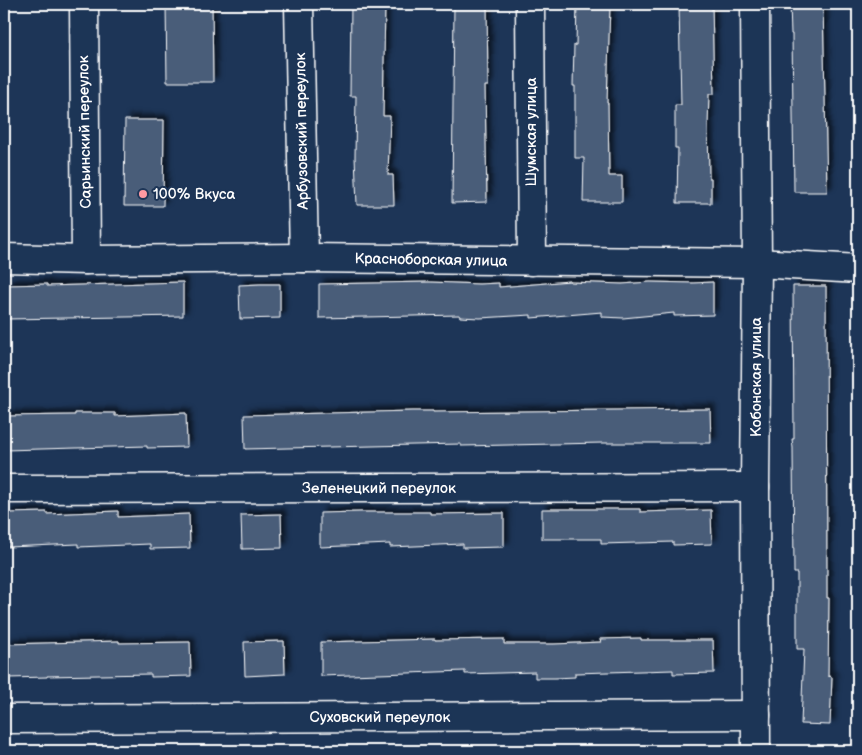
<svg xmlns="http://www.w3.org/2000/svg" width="862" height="755" font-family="'Balsamiq Sans',sans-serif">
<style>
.building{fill:#4a5d79;stroke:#fff;filter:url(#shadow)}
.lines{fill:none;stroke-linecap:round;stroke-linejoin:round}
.minor-casing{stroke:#fff;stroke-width:31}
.minor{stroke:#1d3557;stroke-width:28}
.poi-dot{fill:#ff9aa2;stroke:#1d3557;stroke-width:2}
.labels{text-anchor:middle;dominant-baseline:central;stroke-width:4;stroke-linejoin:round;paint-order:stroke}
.street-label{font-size:15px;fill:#fff;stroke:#1d3557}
.poi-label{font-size:15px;fill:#fff;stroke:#1d3557;text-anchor:start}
</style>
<defs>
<filter id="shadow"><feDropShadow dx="4.5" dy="-4.5" stdDeviation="2.5" flood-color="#0009"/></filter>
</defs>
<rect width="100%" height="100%" fill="#1d3557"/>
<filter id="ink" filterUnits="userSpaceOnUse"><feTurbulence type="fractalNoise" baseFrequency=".02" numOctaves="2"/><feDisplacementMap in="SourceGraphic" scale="10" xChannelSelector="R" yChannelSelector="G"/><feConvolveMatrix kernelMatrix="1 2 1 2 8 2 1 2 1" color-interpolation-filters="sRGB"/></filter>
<g filter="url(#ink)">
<g class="building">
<polygon points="166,4 212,4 213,82 167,82"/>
<polygon points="351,4 385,4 383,116 390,116 388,175 393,175 394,205 357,205 355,157 356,96 350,96"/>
<polygon points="454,4 487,4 488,86 485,86 487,202 452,203"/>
<polygon points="577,4 610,4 607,103 608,103 609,176 622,176 622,202 583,202 584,158 575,158 575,86 573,86 574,45 576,45"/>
<polygon points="679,4 712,4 714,94 709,94 708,126 709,178 711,178 711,203 677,203 678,148 675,148 675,105 681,105"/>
<polygon points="790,4 823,4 827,192 794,192 792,34 791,34"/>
<polygon points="125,120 164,120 163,206 124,206"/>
<polygon points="570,281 570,282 622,284 650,282 693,283 713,282 713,315 674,316 674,313 623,318 602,317 602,312 531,318 531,315 480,318 460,317 459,315 319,318 319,284 430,282 479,284 499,283 499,287"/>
<polygon points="183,282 183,316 7,319 7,285 47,284 47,286"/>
<polygon points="260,284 280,284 280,318 240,319 239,285"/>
<polygon points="793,286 826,286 827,598 829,598 828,676 832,677 830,725 801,724 804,649 797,649 797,573 794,573 793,448 792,439 794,439"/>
<polygon points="710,409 711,443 603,443 461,446 461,444 414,445 245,449 244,415 413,411 433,411 433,412"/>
<polygon points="75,413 115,413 115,416 186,413 187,447 147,448 147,446 5,450 4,416 75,415"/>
<polygon points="542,509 640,509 640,512 711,510 712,544 673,545 673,542 601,544 601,539 542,539"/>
<polygon points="118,511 118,517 189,514 190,548 150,549 150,544 78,547 78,544 8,547 8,513 47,512 47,514"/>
<polygon points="360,512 430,512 430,514 504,513 504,547 463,548 463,544 390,547 390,544 320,547 320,513"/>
<polygon points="281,514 282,548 242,549 241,515"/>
<polygon points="641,638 641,640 713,640 714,673 673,674 673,670 575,673 575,677 555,678 535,678 535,672 465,674 465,671 321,676 321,642 435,639 435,640 504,639 504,644 554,644 601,642 600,639"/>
<polygon points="119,641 119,643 190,642 191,676 151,677 151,674 47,676 47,677 8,678 7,644"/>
<polygon points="284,641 285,674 245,676 244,642"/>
</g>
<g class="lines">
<g class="minor-casing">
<g id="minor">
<polyline points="84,4 86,260"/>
<polyline points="299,4 304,258"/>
<polyline points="530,4 532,261"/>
<polyline points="755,4 757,263 755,487 756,751"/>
<polyline points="4,258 86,260 304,258 757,263 858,269"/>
<polyline points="4,489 755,487"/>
<polyline points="4,719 756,715"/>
</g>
</g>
<use href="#minor" class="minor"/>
</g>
</g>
<circle class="poi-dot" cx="143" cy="194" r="5"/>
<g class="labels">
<g class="street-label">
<text transform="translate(302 131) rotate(-91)">Арбузовский переулок</text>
<text transform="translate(85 132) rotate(-91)">Сарьинский переулок</text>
<text transform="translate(531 132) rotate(-90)">Шумская улица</text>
<text transform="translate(431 260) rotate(1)">Красноборская улица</text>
<text transform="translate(756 377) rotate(-90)">Кобонская улица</text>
<text x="379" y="488">Зеленецкий переулок</text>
<text x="380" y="717">Суховский переулок</text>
</g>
<g class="poi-label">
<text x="153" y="194">100% Вкуса</text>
</g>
</g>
<rect width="862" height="755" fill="none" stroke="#1d3557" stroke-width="20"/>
<rect x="10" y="10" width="842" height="735" fill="none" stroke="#fff" stroke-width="2" filter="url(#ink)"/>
</svg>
